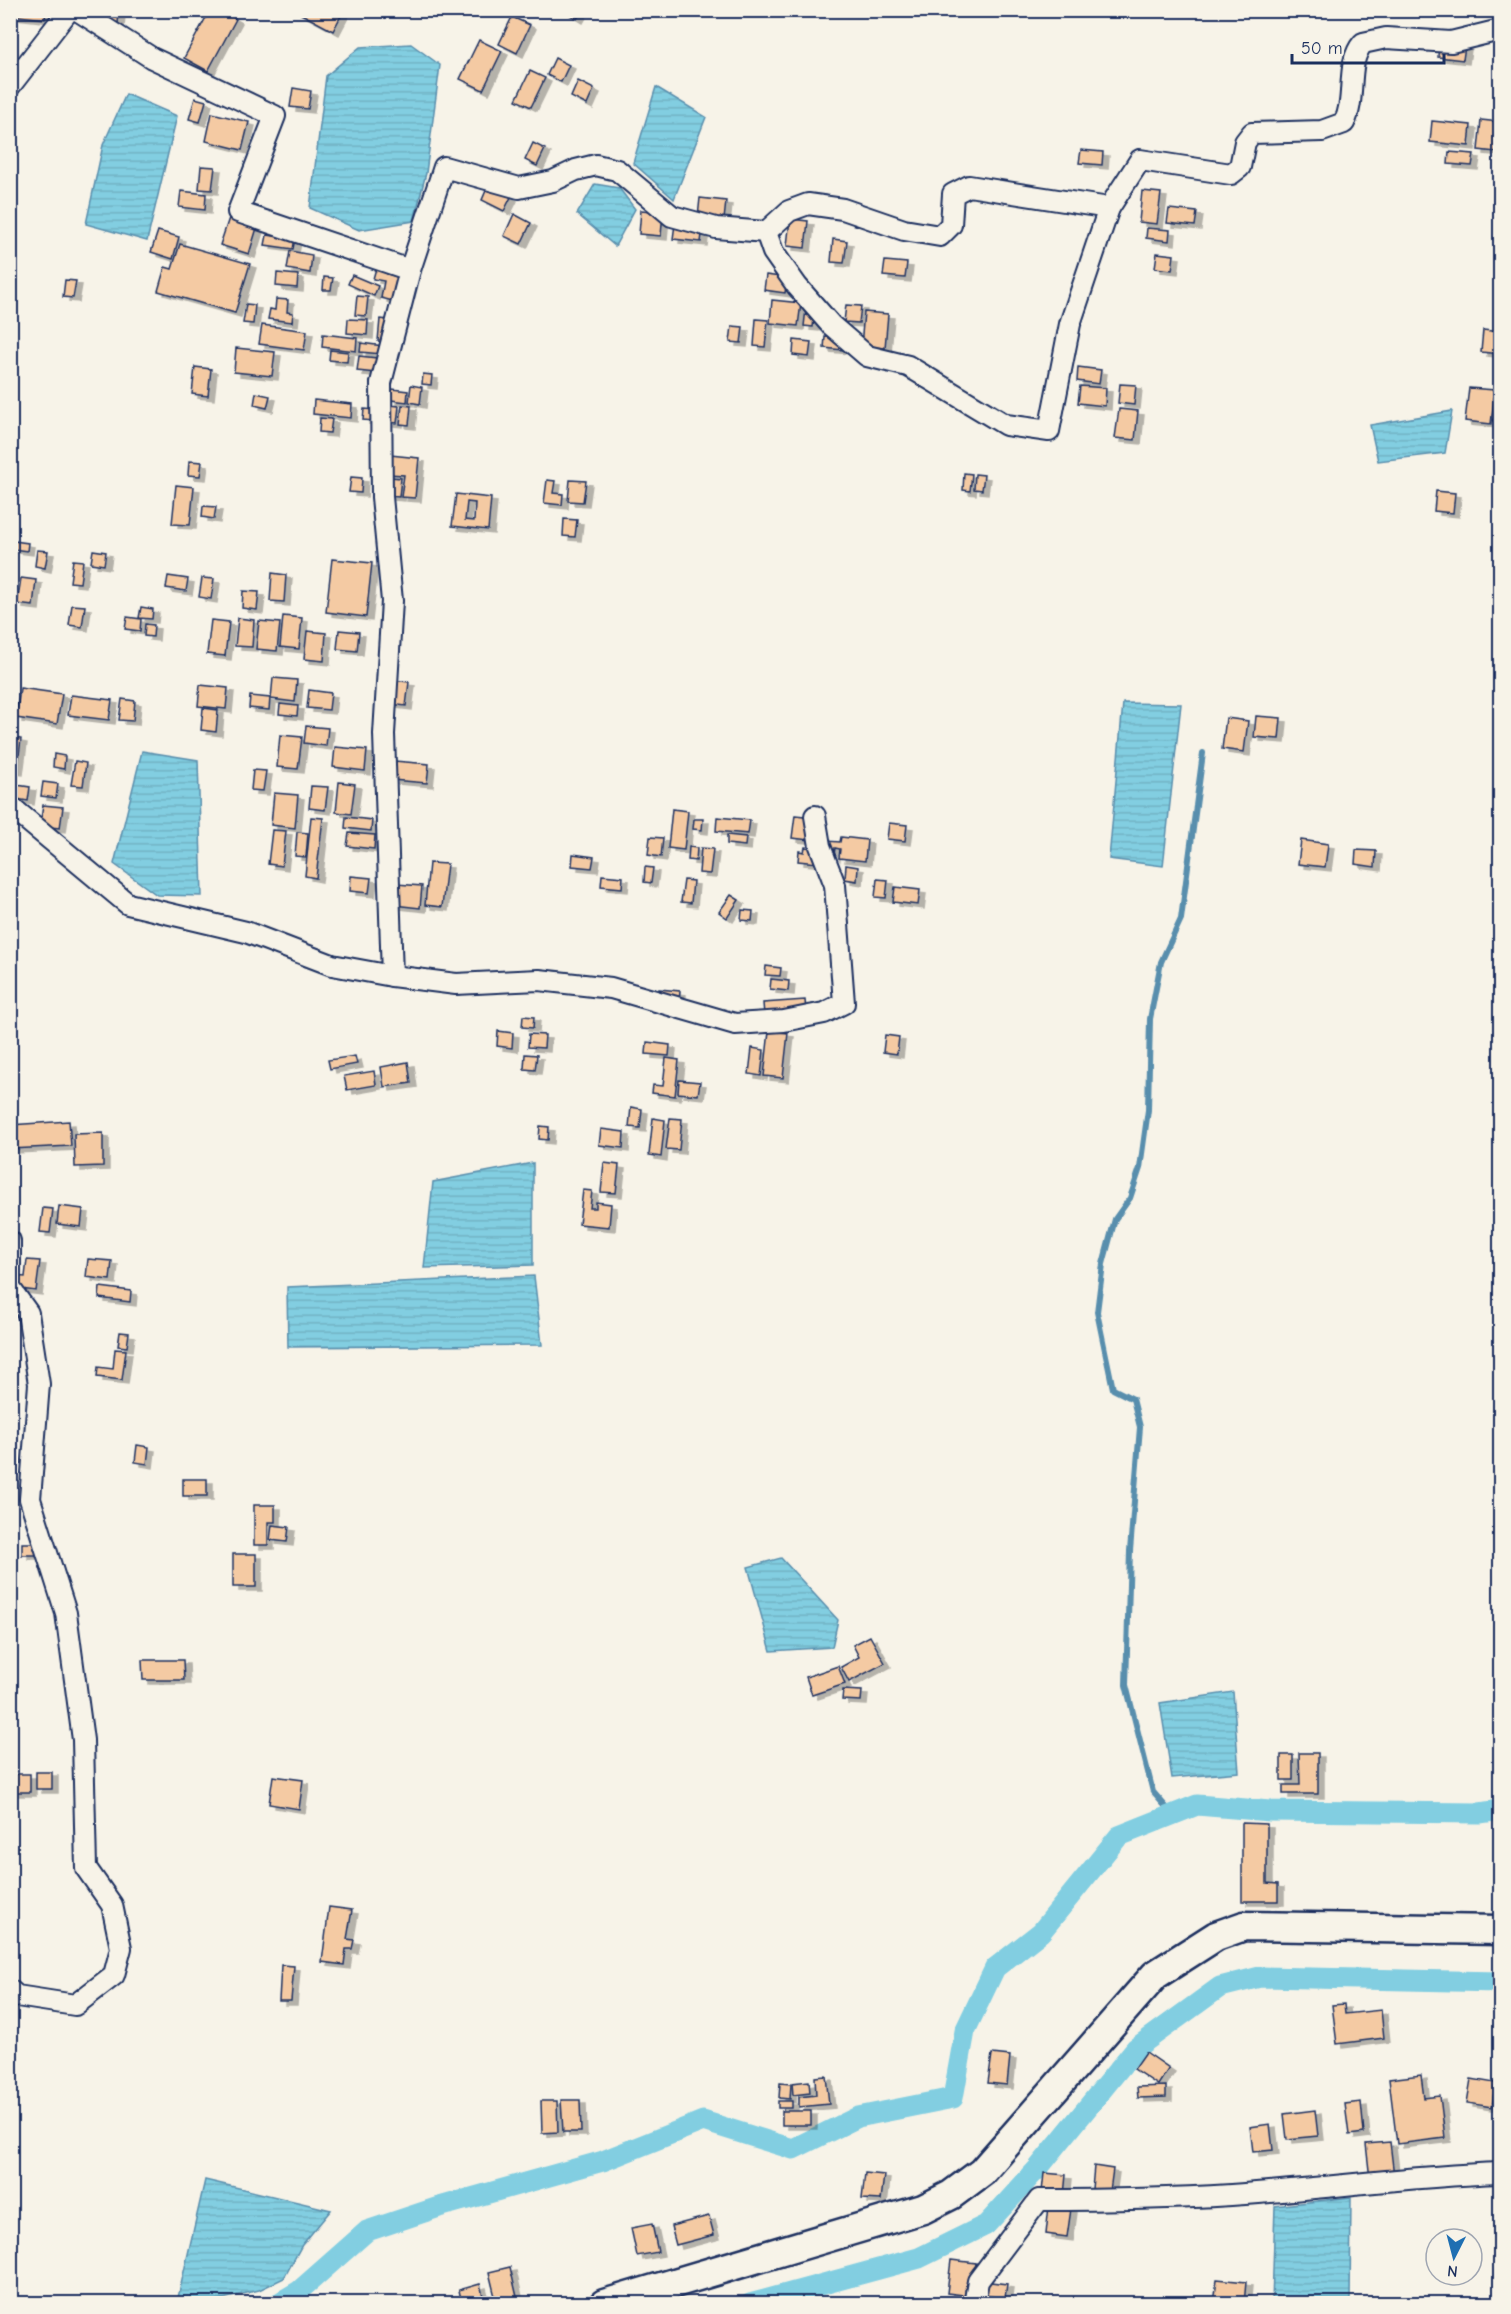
<svg xmlns="http://www.w3.org/2000/svg" width="1511" height="2314" font-family="'Comic Neue',sans-serif">
<style>
.water{fill:url(#water-rules);stroke:#598ead;stroke-width:1.5}
.lines{fill:none;stroke-linecap:round;stroke-linejoin:round}
.stream{stroke:#598ead;stroke-width:6}
.canal{stroke:#82cee1;stroke-width:21}
.building{fill:#f4caa3;stroke:#1b2f5e;stroke-width:1.5;fill-rule:evenodd;filter:url(#shadow)}
.street-casing{stroke:#1b2f5e;stroke-width:24}
.secondary-casing{stroke:#1b2f5e;stroke-width:33}
.street{stroke:#f7f3e8;stroke-width:20}
.secondary{stroke:#f7f3e8;stroke-width:28}
</style>
<defs>
<pattern id="water-rules" width="6" height="5" patternUnits="userSpaceOnUse" patternTransform="scale(1.5)"><rect width="6" height="5" fill="#82cee1"/><path d="M0 2.5h6" fill="none" stroke="#70b1c3"/></pattern>
<filter id="shadow"><feDropShadow dx="6" dy="4" stdDeviation="0" flood-color="#0004"/></filter>
</defs>
<rect width="100%" height="100%" fill="#f7f3e8"/>
<filter id="ink" filterUnits="userSpaceOnUse"><feTurbulence type="fractalNoise" baseFrequency=".0167" numOctaves="2"/><feDisplacementMap in="SourceGraphic" scale="12" xChannelSelector="R" yChannelSelector="G"/><feConvolveMatrix kernelMatrix="1 2 1 2 8 2 1 2 1" color-interpolation-filters="sRGB"/></filter>
<g filter="url(#ink)">
<g class="water">
<polygon points="411,44 440,65 426,173 414,221 359,230 310,208 326,76 360,47"/>
<polygon points="656,87 706,117 674,199 633,163"/>
<polygon points="126,94 177,116 147,241 86,224 103,145"/>
<polygon points="595,184 619,188 635,209 615,246 577,214"/>
<polygon points="1452,411 1445,453 1378,461 1370,425"/>
<polygon points="1123,703 1181,704 1163,866 1109,859"/>
<polygon points="142,751 198,760 202,896 157,895 114,864"/>
<polygon points="533,1163 533,1265 424,1268 433,1182"/>
<polygon points="534,1276 542,1345 288,1347 287,1287"/>
<polygon points="781,1558 838,1620 832,1647 771,1651 748,1567"/>
<polygon points="1233,1692 1239,1772 1172,1778 1160,1703"/>
<polygon points="205,2180 331,2210 302,2245 284,2278 259,2290 207,2303 177,2302"/>
<polygon points="1351,2197 1350,2303 1272,2303 1275,2206"/>
</g>
<g class="lines">
<polyline class="stream" points="1173,1815 1153,1792 1126,1685 1130,1551 1140,1427 1133,1399 1113,1389 1097,1312 1103,1264 1115,1219 1130,1198 1140,1168 1148,1110 1150,1019 1161,962 1181,919 1203,753"/>
<g class="canal">
<polyline points="277,2304 299,2291 367,2231 439,2207 603,2161 703,2121 793,2149 858,2117 953,2098 965,2031 995,1968 1041,1932 1119,1836 1197,1805 1270,1811 1480,1813 1500,1810"/>
<polyline points="750,2304 919,2258 986,2225 1039,2167 1136,2048 1220,1987 1260,1977 1500,1982"/>
</g>
</g>
<g class="building">
<polygon points="10,10 46,10 45,19 10,15"/>
<polygon points="100,10 119,10 118,24 99,22"/>
<polygon points="210,10 221,10 236,19 208,71 184,58"/>
<polygon points="294,10 344,10 333,31"/>
<polygon points="562,10 582,10 577,19"/>
<polygon points="512,17 530,25 517,53 499,44"/>
<polygon points="479,40 502,51 483,90 460,79"/>
<polygon points="1439,44 1465,46 1463,60 1438,57"/>
<polygon points="555,58 569,65 561,82 547,75"/>
<polygon points="530,71 545,78 531,107 516,100"/>
<polygon points="578,81 594,89 587,105 571,97"/>
<polygon points="293,88 311,91 308,109 290,107"/>
<polygon points="195,98 206,101 200,122 189,119"/>
<polygon points="212,113 249,122 242,150 206,141"/>
<polygon points="1481,120 1499,122 1496,152 1478,150"/>
<polygon points="1432,121 1471,125 1469,146 1430,142"/>
<polygon points="533,143 545,149 537,166 525,160"/>
<polygon points="1081,150 1103,152 1102,165 1079,163"/>
<polygon points="1449,152 1474,154 1472,166 1448,164"/>
<polygon points="201,166 215,167 212,190 199,189"/>
<polygon points="488,186 511,197 504,211 482,200"/>
<polygon points="181,191 206,194 205,210 179,207"/>
<polygon points="1142,191 1161,193 1157,224 1139,222"/>
<polygon points="700,198 726,201 724,220 698,217"/>
<polygon points="1169,209 1197,212 1195,226 1167,223"/>
<polygon points="641,210 663,212 661,236 639,234"/>
<polygon points="514,214 531,223 521,244 504,236"/>
<polygon points="229,218 257,228 249,254 220,245"/>
<polygon points="790,219 808,221 805,248 787,246"/>
<polygon points="675,224 703,227 701,242 673,239"/>
<polygon points="1147,228 1170,230 1169,241 1146,238"/>
<polygon points="158,231 179,237 173,259 151,252"/>
<polygon points="267,235 295,239 293,249 265,245"/>
<polygon points="833,239 847,241 844,263 831,262"/>
<polygon points="180,244 250,264 235,313 158,291 165,267 172,269"/>
<polygon points="290,251 312,255 310,273 287,269"/>
<polygon points="1157,253 1174,255 1172,270 1155,268"/>
<polygon points="885,261 907,263 905,278 883,276"/>
<polygon points="376,268 388,270 387,274 398,277 393,301 381,298 384,281 373,279"/>
<polygon points="277,273 298,275 297,288 276,286"/>
<polygon points="352,275 378,286 374,296 348,284"/>
<polygon points="766,275 787,278 785,293 764,290"/>
<polygon points="324,277 333,278 331,290 323,290"/>
<polygon points="65,280 76,281 73,298 63,297"/>
<polygon points="357,296 368,297 366,316 355,315"/>
<polygon points="276,299 288,300 287,312 293,313 292,322 268,319 270,309 275,310"/>
<polygon points="772,300 801,303 798,326 770,323"/>
<polygon points="246,304 255,305 253,324 243,323"/>
<polygon points="846,305 861,306 859,323 844,322"/>
<polygon points="806,309 815,310 813,327 804,326"/>
<polygon points="864,312 888,314 885,348 861,346"/>
<polygon points="348,319 368,320 367,335 347,333"/>
<polygon points="380,319 389,320 386,342 378,341"/>
<polygon points="756,319 768,320 765,347 754,346"/>
<polygon points="262,325 307,331 304,350 259,344"/>
<polygon points="732,326 743,327 741,343 730,342"/>
<polygon points="1483,330 1500,332 1500,354 1481,352"/>
<polygon points="323,334 357,338 356,351 322,347"/>
<polygon points="825,337 844,339 843,350 824,348"/>
<polygon points="794,340 811,342 809,357 793,355"/>
<polygon points="361,343 383,346 382,354 360,352"/>
<polygon points="236,348 275,352 272,376 234,372"/>
<polygon points="330,350 348,352 347,362 329,360"/>
<polygon points="359,356 377,358 376,373 357,371"/>
<polygon points="195,367 211,369 208,396 192,394"/>
<polygon points="1078,367 1101,370 1099,384 1077,381"/>
<polygon points="423,374 432,375 431,385 422,384"/>
<polygon points="1120,384 1136,385 1134,405 1118,403"/>
<polygon points="411,385 422,387 420,404 409,402"/>
<polygon points="1080,386 1106,388 1105,406 1078,403"/>
<polygon points="1469,388 1495,390 1491,424 1465,421"/>
<polygon points="392,389 408,391 407,402 391,400"/>
<polygon points="256,393 270,396 267,408 254,405"/>
<polygon points="314,400 352,404 351,418 313,414"/>
<polygon points="390,405 399,406 397,423 388,422"/>
<polygon points="402,405 411,406 409,425 400,424"/>
<polygon points="364,409 375,410 373,421 363,420"/>
<polygon points="1119,409 1138,411 1135,440 1115,438"/>
<polygon points="320,418 332,419 330,433 319,432"/>
<polygon points="390,455 419,458 415,498 401,497 404,475 388,474"/>
<polygon points="189,461 202,462 200,476 188,475"/>
<polygon points="964,473 972,474 970,491 963,490"/>
<polygon points="975,474 984,475 982,490 974,489"/>
<polygon points="351,477 362,478 361,493 349,492"/>
<polygon points="390,477 401,478 399,497 388,496"/>
<polygon points="547,480 555,481 553,493 563,494 562,505 544,503"/>
<polygon points="570,480 586,481 583,502 568,501"/>
<polygon points="176,485 194,487 190,525 172,524"/>
<polygon points="1436,491 1455,493 1453,513 1434,511"/>
<path d="M456 494 491 498 488 530 452 526ZM467 502 475 503 474 521 465 520Z"/>
<polygon points="203,506 216,507 214,519 202,517"/>
<polygon points="564,519 577,520 575,537 563,536"/>
<polygon points="14,541 28,543 27,551 13,549"/>
<polygon points="37,550 48,551 45,568 35,566"/>
<polygon points="93,550 106,552 104,565 91,563"/>
<polygon points="332,559 372,563 366,617 326,612"/>
<polygon points="73,560 83,561 80,583 70,582"/>
<polygon points="272,573 286,575 284,602 270,601"/>
<polygon points="168,576 188,579 186,591 166,588"/>
<polygon points="21,578 36,580 33,606 17,604"/>
<polygon points="202,578 214,579 211,599 199,597"/>
<polygon points="243,591 259,592 257,610 242,608"/>
<polygon points="72,605 85,606 82,627 69,625"/>
<polygon points="141,607 153,609 152,619 139,618"/>
<polygon points="283,616 302,618 299,649 280,647"/>
<polygon points="127,617 141,619 140,631 125,629"/>
<polygon points="238,618 254,620 252,647 235,646"/>
<polygon points="211,620 229,622 225,656 207,654"/>
<polygon points="259,621 280,623 277,651 256,649"/>
<polygon points="145,624 154,625 153,637 144,636"/>
<polygon points="339,630 359,632 357,651 337,649"/>
<polygon points="307,631 326,633 324,661 304,659"/>
<polygon points="273,678 297,680 295,702 271,699"/>
<polygon points="392,680 409,682 406,706 390,704"/>
<polygon points="200,685 228,688 226,709 198,706"/>
<polygon points="20,688 62,694 57,724 16,718"/>
<polygon points="309,690 331,693 329,710 307,708"/>
<polygon points="71,695 112,700 109,720 68,715"/>
<polygon points="250,696 270,698 269,710 249,708"/>
<polygon points="122,699 135,701 133,721 119,720"/>
<polygon points="280,704 298,706 297,716 279,714"/>
<polygon points="203,708 218,710 216,732 201,730"/>
<polygon points="1256,716 1281,718 1279,739 1254,737"/>
<polygon points="1226,718 1248,721 1244,752 1222,749"/>
<polygon points="306,726 328,728 326,746 304,743"/>
<polygon points="280,735 302,737 298,769 277,767"/>
<polygon points="10,737 21,739 17,771 10,770"/>
<polygon points="335,747 367,750 365,771 333,767"/>
<polygon points="54,754 65,756 64,769 53,767"/>
<polygon points="75,761 86,763 83,786 71,785"/>
<polygon points="394,761 429,764 427,783 392,780"/>
<polygon points="253,770 266,771 263,791 251,790"/>
<polygon points="43,782 58,784 56,798 41,796"/>
<polygon points="339,782 355,784 351,814 336,812"/>
<polygon points="10,784 30,787 28,801 10,798"/>
<polygon points="311,786 328,787 325,810 309,808"/>
<polygon points="274,793 298,795 295,828 271,825"/>
<polygon points="43,805 63,807 60,828 40,826"/>
<polygon points="672,809 688,811 684,850 668,848"/>
<polygon points="795,815 813,817 810,840 792,838"/>
<polygon points="311,817 323,818 316,878 305,876"/>
<polygon points="346,817 372,820 371,831 345,828"/>
<polygon points="717,817 750,820 748,834 716,831"/>
<polygon points="694,819 703,819 702,830 693,829"/>
<polygon points="889,823 907,825 905,841 887,839"/>
<polygon points="272,830 286,831 282,866 268,864"/>
<polygon points="297,832 308,833 306,857 295,856"/>
<polygon points="349,833 375,835 374,849 347,846"/>
<polygon points="727,835 746,837 745,846 727,844"/>
<polygon points="650,837 663,838 661,857 648,855"/>
<polygon points="841,837 867,840 865,861 839,858 840,849 835,848 834,856 827,841 840,842"/>
<polygon points="1301,840 1328,844 1325,867 1298,864"/>
<polygon points="689,847 697,848 696,861 688,860"/>
<polygon points="805,847 814,848 817,863 798,861 799,851 804,852"/>
<polygon points="701,848 713,849 710,874 699,873"/>
<polygon points="1356,850 1376,851 1375,867 1355,864"/>
<polygon points="573,854 594,857 592,868 572,866"/>
<polygon points="429,863 447,864 442,907 425,905"/>
<polygon points="846,865 858,867 857,881 845,879"/>
<polygon points="645,867 653,868 651,883 644,882"/>
<polygon points="602,875 623,877 622,888 601,886"/>
<polygon points="351,876 371,878 369,893 350,891"/>
<polygon points="877,879 888,880 886,898 875,897"/>
<polygon points="684,880 693,881 691,903 681,902"/>
<polygon points="396,884 422,886 420,908 394,905"/>
<polygon points="895,887 920,890 918,905 893,902"/>
<polygon points="731,895 739,900 727,918 719,912"/>
<polygon points="742,910 753,911 752,921 741,920"/>
<polygon points="766,966 781,968 780,976 765,975"/>
<polygon points="771,979 789,981 788,991 770,989"/>
<polygon points="659,989 680,991 679,1003 658,1001"/>
<polygon points="805,1000 806,1011 764,1015 763,1003"/>
<polygon points="523,1016 534,1017 533,1028 522,1027"/>
<polygon points="498,1031 513,1033 512,1048 497,1046"/>
<polygon points="769,1031 788,1033 783,1078 764,1076"/>
<polygon points="529,1034 545,1035 544,1048 528,1047"/>
<polygon points="885,1035 899,1037 897,1054 883,1052"/>
<polygon points="647,1042 670,1045 669,1056 646,1054"/>
<polygon points="752,1048 764,1050 761,1076 749,1074"/>
<polygon points="525,1054 537,1055 535,1070 524,1069"/>
<polygon points="355,1056 357,1064 330,1069 328,1060"/>
<polygon points="666,1058 679,1060 675,1096 652,1093 653,1085 663,1086"/>
<polygon points="408,1062 411,1083 384,1087 381,1067"/>
<polygon points="374,1071 376,1085 347,1090 344,1076"/>
<polygon points="679,1080 700,1082 698,1095 678,1093"/>
<polygon points="631,1107 642,1109 640,1128 629,1127"/>
<polygon points="653,1118 665,1120 661,1157 649,1155"/>
<polygon points="670,1118 682,1119 679,1150 666,1149"/>
<polygon points="69,1121 71,1146 10,1149 10,1125"/>
<polygon points="540,1126 549,1127 548,1140 539,1139"/>
<polygon points="601,1129 624,1132 623,1148 599,1145"/>
<polygon points="103,1133 103,1166 75,1167 74,1134"/>
<polygon points="604,1163 619,1165 616,1193 601,1192"/>
<polygon points="583,1190 592,1191 590,1208 596,1208 596,1202 611,1204 609,1227 579,1224"/>
<polygon points="59,1206 83,1209 81,1227 57,1224"/>
<polygon points="43,1208 53,1209 50,1233 40,1232"/>
<polygon points="88,1259 112,1261 110,1280 86,1277"/>
<polygon points="27,1260 40,1261 36,1291 13,1288 15,1276 25,1277"/>
<polygon points="100,1287 131,1291 130,1302 99,1298"/>
<polygon points="120,1332 129,1333 127,1347 118,1346"/>
<polygon points="115,1349 126,1350 122,1380 97,1377 98,1367 113,1369"/>
<polygon points="137,1445 149,1447 147,1464 135,1462"/>
<rect x="183" y="1479" width="24" height="17"/>
<polygon points="254,1505 275,1505 275,1522 268,1522 268,1545 254,1545"/>
<polygon points="272,1525 289,1527 287,1542 270,1540"/>
<rect x="22" y="1543" width="15" height="12"/>
<rect x="233" y="1554" width="23" height="33"/>
<polygon points="870,1636 885,1663 849,1682 841,1667 859,1657 853,1645"/>
<polygon points="142,1660 183,1660 184,1680 143,1680"/>
<polygon points="838,1666 845,1684 812,1695 806,1677"/>
<polygon points="843,1690 862,1691 861,1701 842,1700"/>
<polygon points="1299,1753 1318,1753 1318,1794 1283,1794 1283,1785 1300,1785"/>
<rect x="1281" y="1755" width="12" height="25"/>
<rect x="36" y="1772" width="16" height="17"/>
<rect x="10" y="1774" width="20" height="18"/>
<polygon points="273,1776 303,1780 299,1809 269,1804"/>
<polygon points="1242,1823 1267,1824 1267,1883 1278,1884 1278,1901 1242,1901"/>
<polygon points="329,1907 352,1910 347,1939 354,1940 352,1949 346,1949 344,1965 322,1962"/>
<polygon points="281,1965 294,1966 291,2001 279,2001"/>
<polygon points="1344,2004 1345,2014 1381,2010 1384,2038 1337,2044 1332,2005"/>
<polygon points="1146,2052 1169,2068 1158,2085 1134,2069"/>
<polygon points="992,2054 1010,2056 1007,2085 988,2083"/>
<polygon points="1421,2075 1424,2098 1440,2096 1445,2138 1397,2144 1389,2079"/>
<polygon points="826,2076 829,2104 799,2107 799,2097 816,2095 815,2077"/>
<polygon points="1471,2079 1495,2083 1492,2107 1467,2103"/>
<polygon points="809,2081 810,2093 793,2095 792,2083"/>
<polygon points="780,2083 791,2084 790,2099 779,2098"/>
<polygon points="1166,2086 1166,2097 1138,2098 1137,2087"/>
<polygon points="561,2100 580,2100 581,2132 563,2132"/>
<polygon points="541,2101 557,2101 558,2132 542,2133"/>
<rect x="778" y="2101" width="14" height="7"/>
<polygon points="1361,2102 1364,2133 1349,2135 1345,2104"/>
<polygon points="1315,2110 1318,2136 1287,2139 1284,2114"/>
<rect x="782" y="2111" width="29" height="14"/>
<polygon points="1270,2124 1273,2150 1253,2152 1250,2127"/>
<polygon points="1390,2142 1394,2176 1370,2179 1366,2144"/>
<polygon points="1094,2166 1113,2169 1110,2191 1092,2189"/>
<polygon points="865,2173 884,2175 881,2200 862,2199"/>
<polygon points="1044,2173 1066,2175 1064,2195 1042,2192"/>
<polygon points="1049,2206 1071,2209 1067,2237 1046,2234"/>
<polygon points="709,2216 714,2235 676,2245 671,2226"/>
<polygon points="652,2224 658,2252 637,2256 631,2228"/>
<polygon points="951,2260 976,2263 972,2296 947,2293"/>
<polygon points="510,2267 517,2297 496,2301 489,2272"/>
<polygon points="1217,2279 1246,2282 1244,2304 1214,2304"/>
<polygon points="982,2281 1007,2284 1005,2298 981,2295"/>
<polygon points="480,2284 485,2304 462,2304 459,2290"/>
</g>
<g class="lines">
<g class="street-casing">
<g id="street">
<polyline points="10,86 69,10"/>
<path d="M1109 208 1140 160 1231 174 1240 167 1245 142 1252 133 1322 131 1344 123C1357 98 1345 64 1363 43L1386 38 1451 42 1500 30"/>
<polyline points="410,270 444,167 519,188 553,181 576,170 596,165 617,170 672,216 716,228 766,232 789,211 808,204 843,209 904,230 940,236 951,225 953,194 969,186 1109,208 1070,324 1049,431 1006,425 908,366 867,356 831,325 797,286 773,252 766,232"/>
<polyline points="10,806 128,904 246,932 332,965 392,976 384,734 392,601 382,497 381,383 410,270 238,212 275,116 152,58 77,10"/>
<polyline points="392,976 456,984 539,980 611,988 735,1024 784,1021 824,1013 844,1003 835,885 820,846 815,816"/>
<polyline points="10,1241 10,1282"/>
<polyline points="10,1288 28,1313 39,1384 30,1499 66,1613 83,1740 86,1868 112,1905 121,1948 114,1975 75,2005 17,1996 10,1990"/>
<path d="M974 2304 978 2281 1039 2200C1103 2200 1167 2199 1231 2195 1321 2189 1410 2176 1500 2173"/>
</g>
</g>
<g class="secondary-casing">
<polyline id="secondary" points="604,2304 923,2209 951,2195 982,2172 1155,1975 1216,1936 1244,1926 1500,1930"/>
</g>
<use href="#street" class="street"/>
<use href="#secondary" class="secondary"/>
</g>
</g>
<rect width="1511" height="2314" fill="none" stroke="#f7f3e8" stroke-width="36"/>
<rect x="18" y="18" width="1475" height="2278" fill="none" stroke="#1b2f5e" stroke-width="2" filter="url(#ink)"/>
<g transform="translate(1454 2257) rotate(186)"><circle r="28" fill="#f7f3e8" stroke="#9fa5b1" stroke-width="1.5"/>
<path d="M0-4.5L10 22L0 15L-10 22Z" fill="#1f6fb2"/>
<text y="-9" font-size="16" font-weight="bold" text-anchor="middle" fill="#1b2f5e">N</text>
</g>
<path d="M1292 54v9h152v-9" fill="none" stroke="#1b2f5e" stroke-width="3"/>
<text x="1301" y="54" font-size="18" fill="#1b2f5e" stroke="#f7f3e8" stroke-width="4.5" paint-order="stroke">50 m</text>
</svg>
